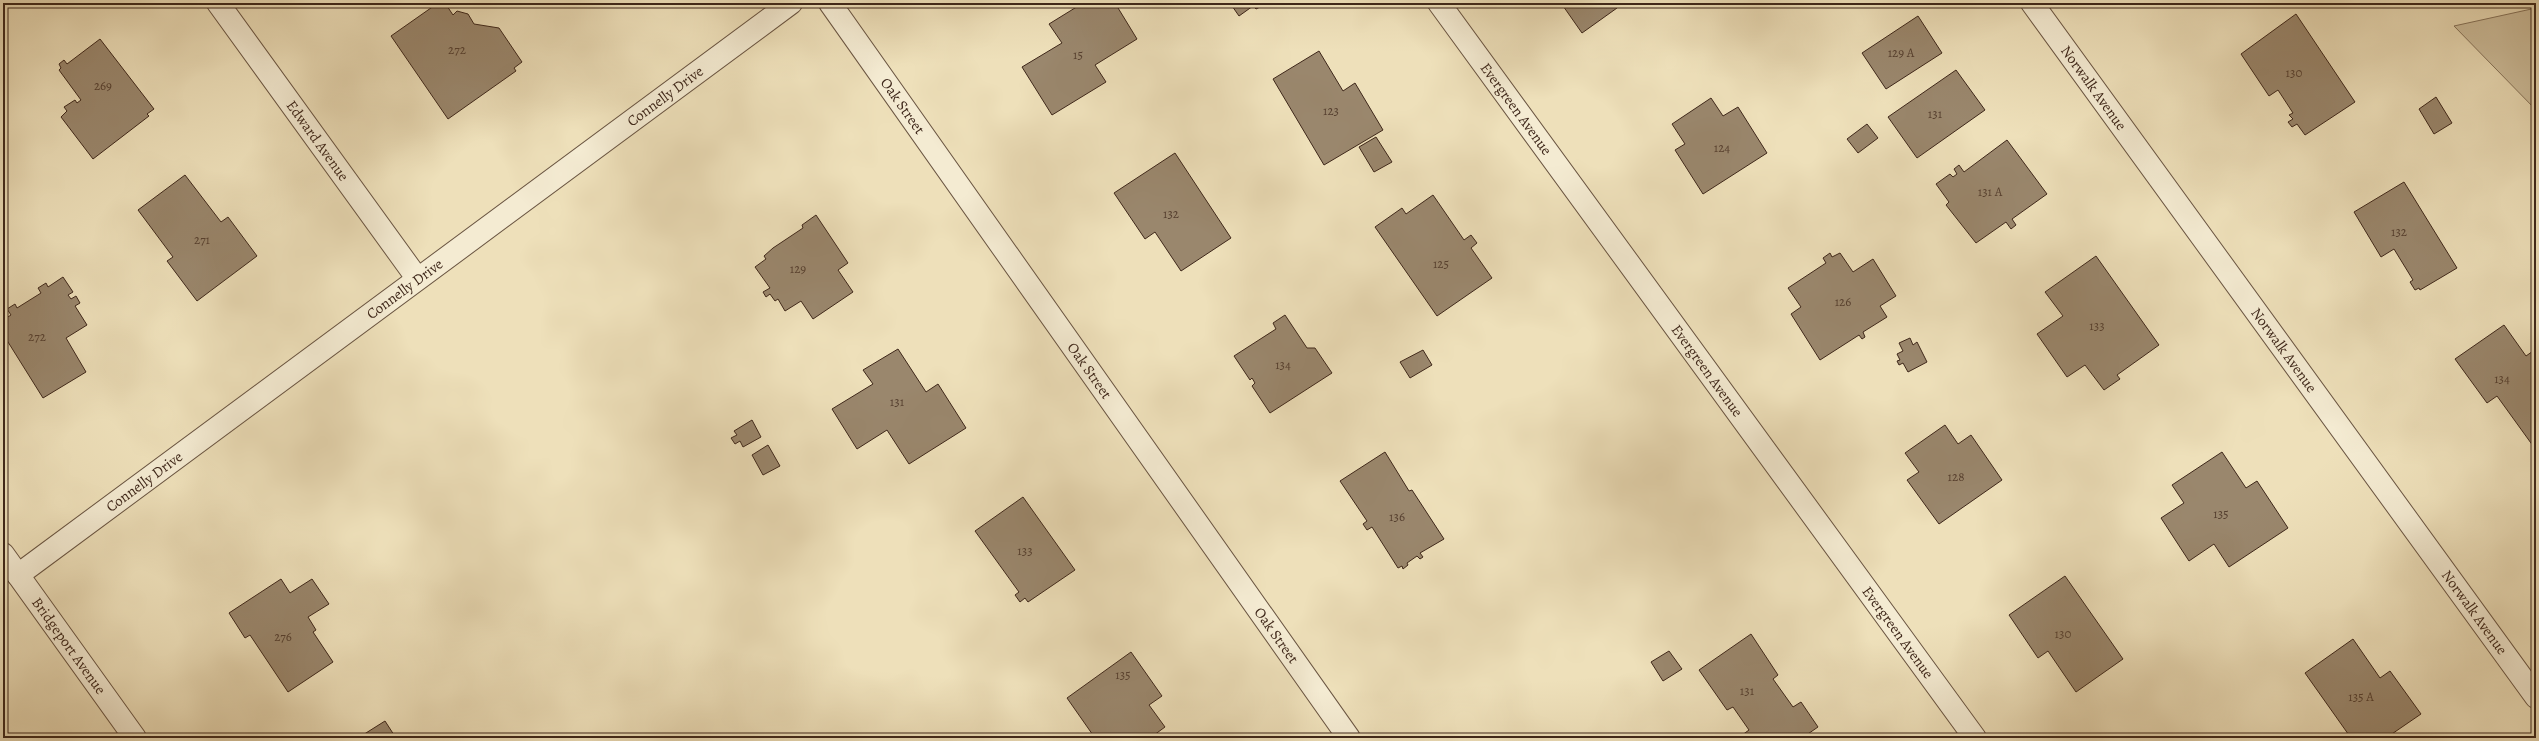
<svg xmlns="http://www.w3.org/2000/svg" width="2539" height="741" font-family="Alegreya,serif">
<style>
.green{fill:#d0c19f;stroke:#87745c}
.building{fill:#9a876d;stroke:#3e271a}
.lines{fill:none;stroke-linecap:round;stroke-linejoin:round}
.minor-casing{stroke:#6a5542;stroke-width:24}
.minor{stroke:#f4ebd2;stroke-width:22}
.labels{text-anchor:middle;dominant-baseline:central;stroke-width:3;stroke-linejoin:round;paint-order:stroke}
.number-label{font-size:13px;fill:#553f2f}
.street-label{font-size:15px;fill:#3e271a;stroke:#f4ebd2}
</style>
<rect width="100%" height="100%" fill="#eee0ba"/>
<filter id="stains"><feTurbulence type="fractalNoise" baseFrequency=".005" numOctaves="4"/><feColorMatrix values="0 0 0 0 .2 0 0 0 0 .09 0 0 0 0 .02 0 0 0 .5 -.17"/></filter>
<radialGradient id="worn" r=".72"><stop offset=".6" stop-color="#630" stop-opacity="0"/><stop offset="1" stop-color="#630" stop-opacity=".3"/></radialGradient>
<polygon class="green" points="2536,8 2536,110 2454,26"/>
<g class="building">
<polygon points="438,3 445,3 453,15 457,11 468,14 474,24 499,28 522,62 514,68 516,71 448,119 391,36"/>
<polygon points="1083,3 1115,3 1137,39 1095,65 1106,82 1052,115 1022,67 1062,43 1049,24"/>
<polygon points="1230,3 1258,3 1260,7 1256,9 1253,6 1239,16"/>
<polygon points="1561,3 1620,3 1616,6 1617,8 1582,33"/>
<polygon points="2296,14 2355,102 2305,135 2297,124 2292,127 2288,122 2293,119 2289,115 2293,113 2278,90 2269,96 2241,54"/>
<polygon points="1918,16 1942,53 1886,89 1862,53"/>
<polygon points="100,39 154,109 147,114 149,116 93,159 61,117 67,111 64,107 75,100 77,103 81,100 59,70 61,68 59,64 64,60 67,64"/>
<polygon points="1319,51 1343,91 1355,83 1383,130 1324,165 1273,79"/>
<polygon points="1956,70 1985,110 1917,158 1888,117"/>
<polygon points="2436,97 2452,123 2434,134 2419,109"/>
<polygon points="1711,98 1723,116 1738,107 1767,153 1703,194 1675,150 1685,144 1672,124"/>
<polygon points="1867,124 1878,138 1858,153 1847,139"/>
<polygon points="1376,137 1392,162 1374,172 1359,147"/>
<polygon points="2007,140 2047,194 2012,219 2016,225 2011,229 2006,222 1976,243 1946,205 1949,202 1936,184 1950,174 1953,177 1957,174 1954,169 1959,165 1964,172"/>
<polygon points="1175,153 1231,238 1181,271 1155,232 1145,239 1114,193"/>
<polygon points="185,175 221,222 228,217 257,256 197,301 167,261 173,257 138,210"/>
<polygon points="2404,182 2457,268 2420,290 2419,288 2415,290 2410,282 2413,280 2394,249 2381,257 2354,212"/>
<polygon points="1433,195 1464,240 1471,235 1477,243 1471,248 1492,278 1437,316 1375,227 1402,208 1406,214"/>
<polygon points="816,215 848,263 838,270 853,292 813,319 801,301 785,311 778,299 775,301 770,294 766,297 763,292 770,288 755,267 766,259 764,256 773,248 803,228 802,225"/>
<polygon points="1830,253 1832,257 1840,253 1853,272 1873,259 1896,296 1880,306 1887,317 1863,332 1865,337 1862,339 1859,335 1820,360 1791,314 1801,307 1788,288 1826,263 1823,258"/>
<polygon points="2096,256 2159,345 2117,375 2120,379 2104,390 2085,365 2067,377 2037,334 2063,316 2045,292"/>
<polygon points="63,277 73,292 68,295 71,299 76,296 80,303 75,306 87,325 66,338 86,372 43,398 3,334 3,320 11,315 7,309 15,304 17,308 41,293 38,288 46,283 48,287"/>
<polygon points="1285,315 1307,348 1315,348 1332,373 1270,413 1252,386 1255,383 1252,378 1250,380 1234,356 1276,329 1273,323"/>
<polygon points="2504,325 2526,356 2536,349 2536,450 2497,396 2487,403 2455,359"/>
<polygon points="1910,338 1913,345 1917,342 1927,362 1908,372 1903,363 1899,365 1897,361 1900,360 1897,354 1903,351 1899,343"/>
<polygon points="898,349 926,392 938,384 966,428 909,464 887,430 857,449 832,409 873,384 863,370"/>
<polygon points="1423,350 1432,365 1410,378 1400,362"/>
<polygon points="752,420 761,437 743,447 740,441 735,444 731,438 737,435 734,431"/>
<polygon points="1945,425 1958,444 1971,435 2002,480 1939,524 1907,480 1919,472 1905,453"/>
<polygon points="768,445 780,466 763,475 752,455"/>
<polygon points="1385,452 1409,491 1412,490 1444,539 1420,553 1423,557 1420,559 1417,556 1407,563 1408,565 1403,569 1402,566 1398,568 1372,527 1367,530 1363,524 1367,521 1340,481"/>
<polygon points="2222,452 2246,488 2257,481 2288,528 2229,567 2214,544 2189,561 2161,518 2184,503 2172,485"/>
<polygon points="1023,497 1075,570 1028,602 1025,598 1020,602 1015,595 1019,592 975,531"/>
<polygon points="2065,576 2123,659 2076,692 2048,651 2038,658 2009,615"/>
<polygon points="281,579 290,593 312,579 329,604 308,617 316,630 313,632 333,662 288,692 250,635 245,638 229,613"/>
<polygon points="1751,634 1778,675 1773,679 1793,707 1801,702 1818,727 1802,738 1738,738 1749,730 1733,707 1727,710 1699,670"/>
<polygon points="2353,639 2380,678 2390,671 2421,714 2386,738 2351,738 2305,673"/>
<polygon points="1669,651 1682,669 1663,681 1651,662"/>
<polygon points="1131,652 1162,696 1149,705 1165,727 1150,738 1116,738 1113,735 1108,738 1095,738 1067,698"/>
<polygon points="385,721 396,738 358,738"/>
</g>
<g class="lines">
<g class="minor-casing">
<g id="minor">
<path id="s1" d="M218 3 417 278"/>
<path id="s2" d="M830 3 1349 738"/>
<path id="s3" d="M1439 3 1975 738"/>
<path id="s4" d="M2032 3 2536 697"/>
<path id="s5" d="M3 554 135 738"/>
<path id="s6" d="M18 575 791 3"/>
</g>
</g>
<use href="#minor" class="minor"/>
</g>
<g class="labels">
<g class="number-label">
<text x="457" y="49">272</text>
<text x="1901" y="52">129 A</text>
<text x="1078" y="54">15</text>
<text x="2294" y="72">130</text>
<text x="103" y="85">269</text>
<text x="1331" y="110">123</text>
<text x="1935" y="113">131</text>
<text x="1722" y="147">124</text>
<text x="1990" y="191">131 A</text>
<text x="1171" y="213">132</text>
<text x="2399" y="231">132</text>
<text x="202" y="239">271</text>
<text x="1441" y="263">125</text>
<text x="798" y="268">129</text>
<text x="1843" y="301">126</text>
<text x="2097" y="325">133</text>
<text x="37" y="336">272</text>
<text x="1283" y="364">134</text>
<text x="2502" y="378">134</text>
<text x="897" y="401">131</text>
<text x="1956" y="476">128</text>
<text x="2221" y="513">135</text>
<text x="1397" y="516">136</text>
<text x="1025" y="550">133</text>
<text x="2063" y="633">130</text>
<text x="283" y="636">276</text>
<text x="1123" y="674">135</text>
<text x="1747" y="690">131</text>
<text x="2361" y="696">135 A</text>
</g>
<g class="street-label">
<text stroke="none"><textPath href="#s4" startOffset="105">Norwalk Avenue</textPath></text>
<text stroke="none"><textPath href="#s6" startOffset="805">Connelly Drive</textPath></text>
<text stroke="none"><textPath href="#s2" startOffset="126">Oak Street</textPath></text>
<text stroke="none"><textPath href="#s3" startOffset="131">Evergreen Avenue</textPath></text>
<text stroke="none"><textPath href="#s1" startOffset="170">Edward Avenue</textPath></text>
<text stroke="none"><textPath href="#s6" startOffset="481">Connelly Drive</textPath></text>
<text stroke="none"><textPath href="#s4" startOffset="429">Norwalk Avenue</textPath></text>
<text stroke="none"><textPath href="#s2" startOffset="450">Oak Street</textPath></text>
<text stroke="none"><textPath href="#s3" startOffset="455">Evergreen Avenue</textPath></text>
<text stroke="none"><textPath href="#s6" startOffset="157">Connelly Drive</textPath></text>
<text stroke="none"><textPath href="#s4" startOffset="753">Norwalk Avenue</textPath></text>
<text stroke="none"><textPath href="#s3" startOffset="779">Evergreen Avenue</textPath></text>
<text stroke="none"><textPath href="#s2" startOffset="774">Oak Street</textPath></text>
<text stroke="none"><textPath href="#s5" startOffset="113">Bridgeport Avenue</textPath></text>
</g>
</g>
<rect width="2539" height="741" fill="none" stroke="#eee0ba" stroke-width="16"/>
<rect x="4" y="4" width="2531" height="733" fill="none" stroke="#3e271a" stroke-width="2"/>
<rect x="8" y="8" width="2523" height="725" fill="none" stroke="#3e271a"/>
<rect width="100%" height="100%" filter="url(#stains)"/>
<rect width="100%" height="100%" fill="url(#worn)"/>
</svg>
